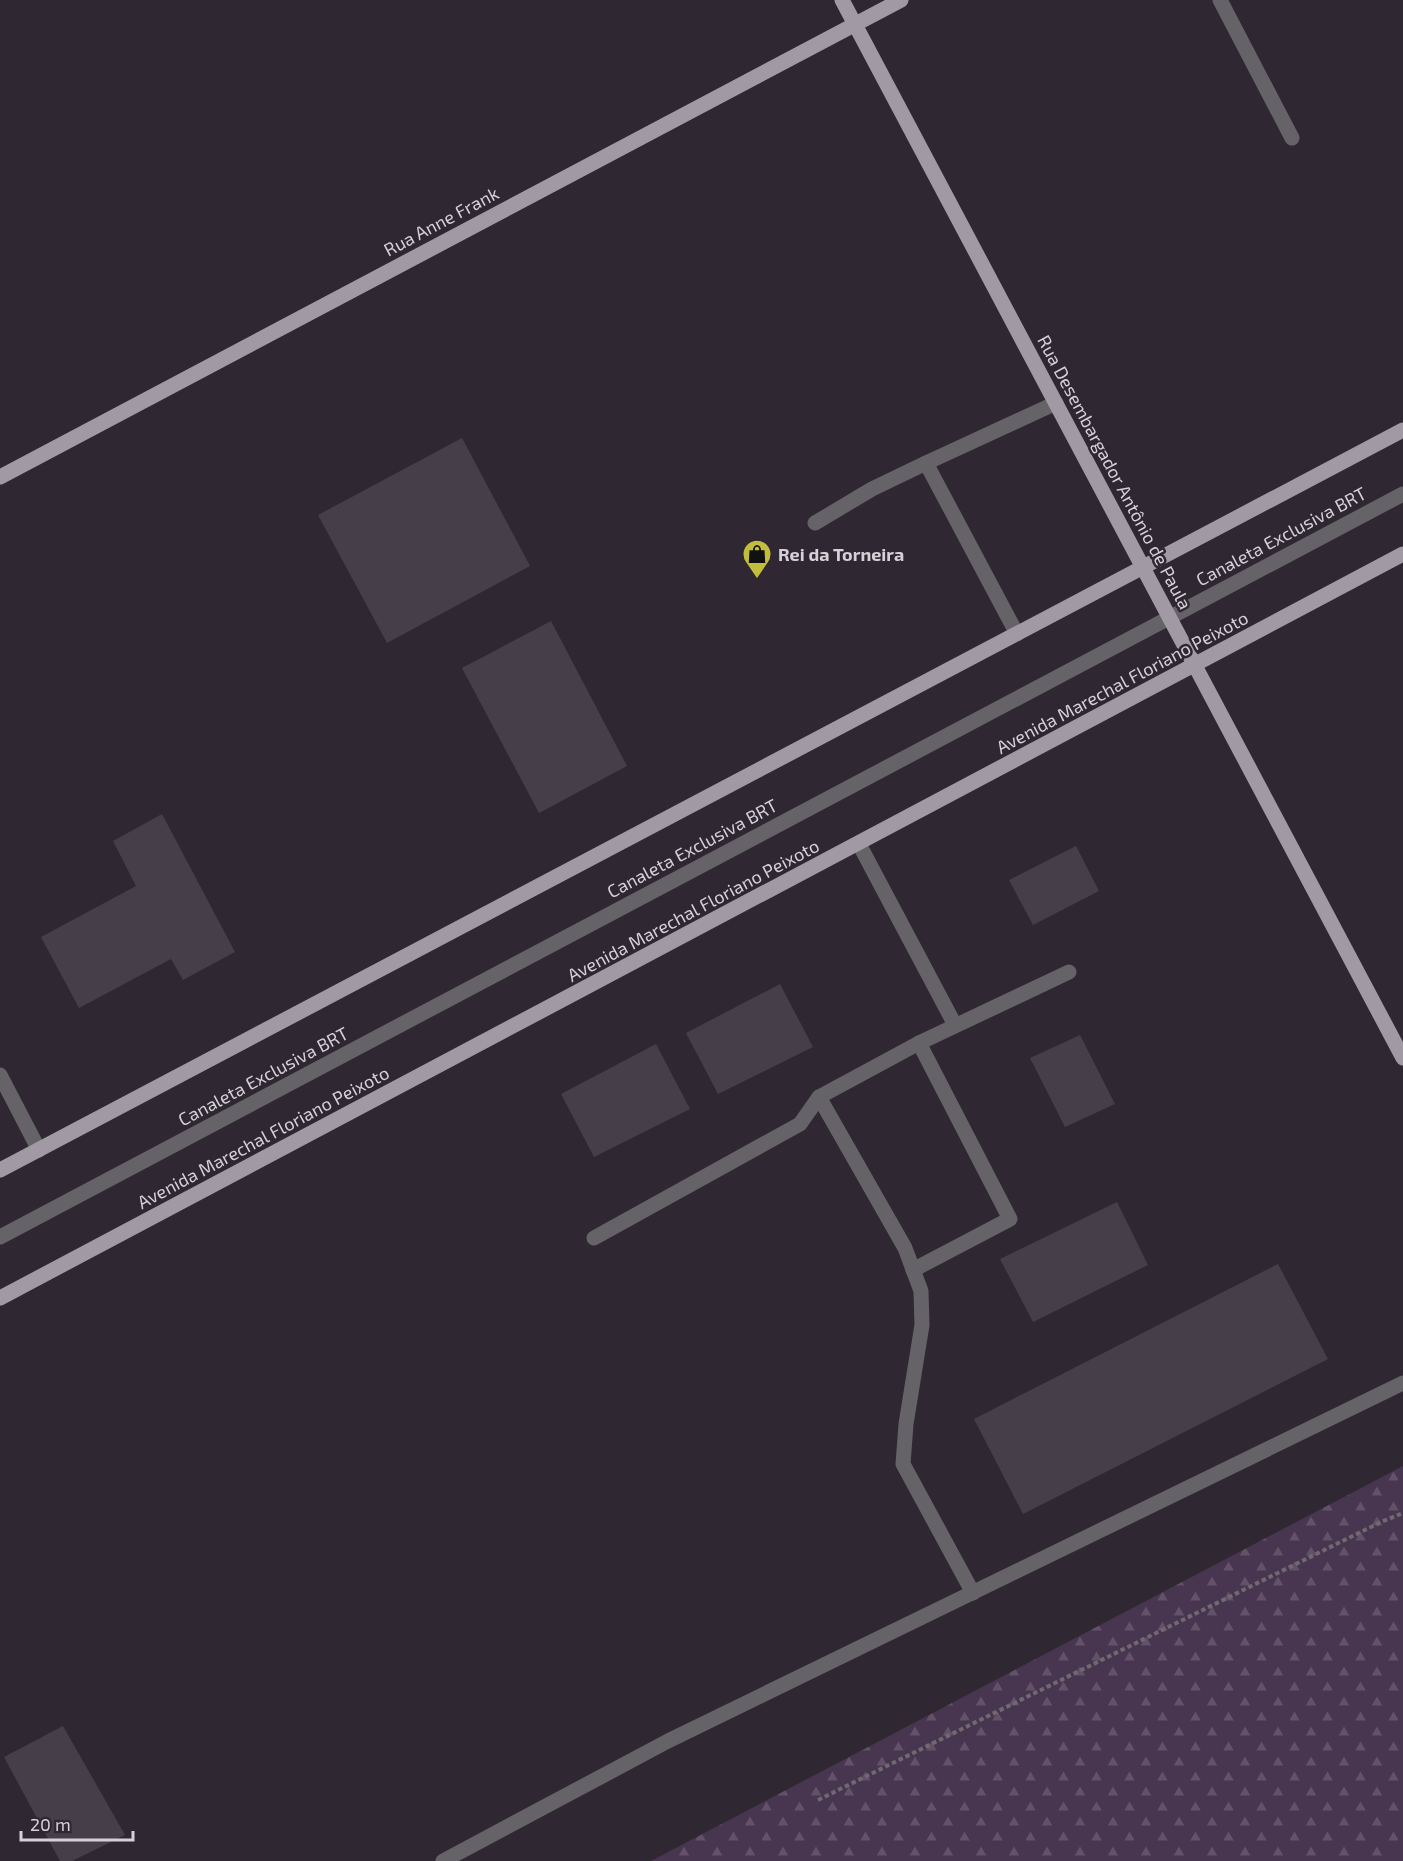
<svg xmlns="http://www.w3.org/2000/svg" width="1403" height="1861" font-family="'Exo 2',sans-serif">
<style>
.forest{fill:url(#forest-firs)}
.building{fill:#463f49}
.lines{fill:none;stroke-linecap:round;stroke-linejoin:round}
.path{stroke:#6f6972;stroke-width:4;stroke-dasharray:4.5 3;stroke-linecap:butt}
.minor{stroke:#666368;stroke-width:15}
.major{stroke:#a19aa4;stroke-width:15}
.labels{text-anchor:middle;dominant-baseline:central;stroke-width:5;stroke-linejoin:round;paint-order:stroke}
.street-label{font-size:18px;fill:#d5d1d7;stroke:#2f2832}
.poi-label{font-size:18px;font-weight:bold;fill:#d5d1d7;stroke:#2f2832;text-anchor:start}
</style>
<defs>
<pattern id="forest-firs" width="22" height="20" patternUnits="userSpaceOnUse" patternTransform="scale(1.5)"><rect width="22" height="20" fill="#48354f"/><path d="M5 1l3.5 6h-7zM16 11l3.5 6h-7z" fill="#625168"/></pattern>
</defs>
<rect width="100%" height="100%" fill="#2f2832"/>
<polygon class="forest" points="1403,1466 1403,1861 651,1861"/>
<g class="building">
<polygon points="462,438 530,566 387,643 318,515"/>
<polygon points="551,621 627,766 539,813 462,668"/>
<polygon points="162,814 235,952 183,980 171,959 79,1008 41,937 136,886 113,841"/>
<polygon points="1076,846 1099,891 1033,925 1009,880"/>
<polygon points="780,984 813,1047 718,1094 686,1033"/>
<polygon points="1080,1035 1115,1104 1065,1127 1030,1058"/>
<polygon points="656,1044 690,1109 594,1157 561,1094"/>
<polygon points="1117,1202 1148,1265 1033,1322 1000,1259"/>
<polygon points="1278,1264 1328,1359 1023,1514 974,1419"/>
<polygon points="63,1726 125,1835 72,1861 60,1861 4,1757"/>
</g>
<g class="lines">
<polyline class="path" points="818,1800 1381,1522 1403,1513"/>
<g class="minor">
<polyline points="1220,0 1292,138"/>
<polyline points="815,523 872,489 926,463"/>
<polyline points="1017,634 926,463 1056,403"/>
<polyline points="859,844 955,1025"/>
<polyline points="0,1075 39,1150"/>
<polyline points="819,1097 905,1248 921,1291 922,1325 906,1424 903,1464 973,1593"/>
<polyline points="0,1237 1403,494"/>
<polyline points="594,1238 800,1124 819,1097 919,1043 1069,972"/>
<polyline points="913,1270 1010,1219 919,1043"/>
<polyline points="443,1861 668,1741 1403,1383"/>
</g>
<g class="major">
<polyline points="842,0 1403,1058"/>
<polyline points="0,477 901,0"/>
<polyline points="0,1170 1403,430"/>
<polyline points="0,1298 1403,554"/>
</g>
</g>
<defs>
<g id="shop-pin" transform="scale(1.5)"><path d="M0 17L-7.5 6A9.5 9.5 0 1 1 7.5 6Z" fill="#c3bd3e" stroke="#2f2832"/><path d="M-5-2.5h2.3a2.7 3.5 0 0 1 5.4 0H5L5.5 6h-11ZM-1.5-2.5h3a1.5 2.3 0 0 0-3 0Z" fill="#111"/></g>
</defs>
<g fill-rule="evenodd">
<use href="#shop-pin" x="757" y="554"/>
</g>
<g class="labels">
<g class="street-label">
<text transform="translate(441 221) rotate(-28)">Rua Anne Frank</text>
<text transform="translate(1115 472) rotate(62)">Rua Desembargador Antônio de Paula</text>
<text transform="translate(1281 536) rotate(-28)">Canaleta Exclusiva BRT</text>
<text transform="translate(1122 682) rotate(-28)">Avenida Marechal Floriano Peixoto</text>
<text transform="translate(692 848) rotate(-28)">Canaleta Exclusiva BRT</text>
<text transform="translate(693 910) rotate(-28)">Avenida Marechal Floriano Peixoto</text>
<text transform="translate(263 1076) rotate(-28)">Canaleta Exclusiva BRT</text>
<text transform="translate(263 1137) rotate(-28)">Avenida Marechal Floriano Peixoto</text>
</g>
<g class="poi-label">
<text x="778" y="554">Rei da Torneira</text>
</g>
</g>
<path d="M21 1831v9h112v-9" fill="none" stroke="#d5d1d7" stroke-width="3"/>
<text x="30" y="1831" font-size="18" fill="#d5d1d7" stroke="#2f2832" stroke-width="4.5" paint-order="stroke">20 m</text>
</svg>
